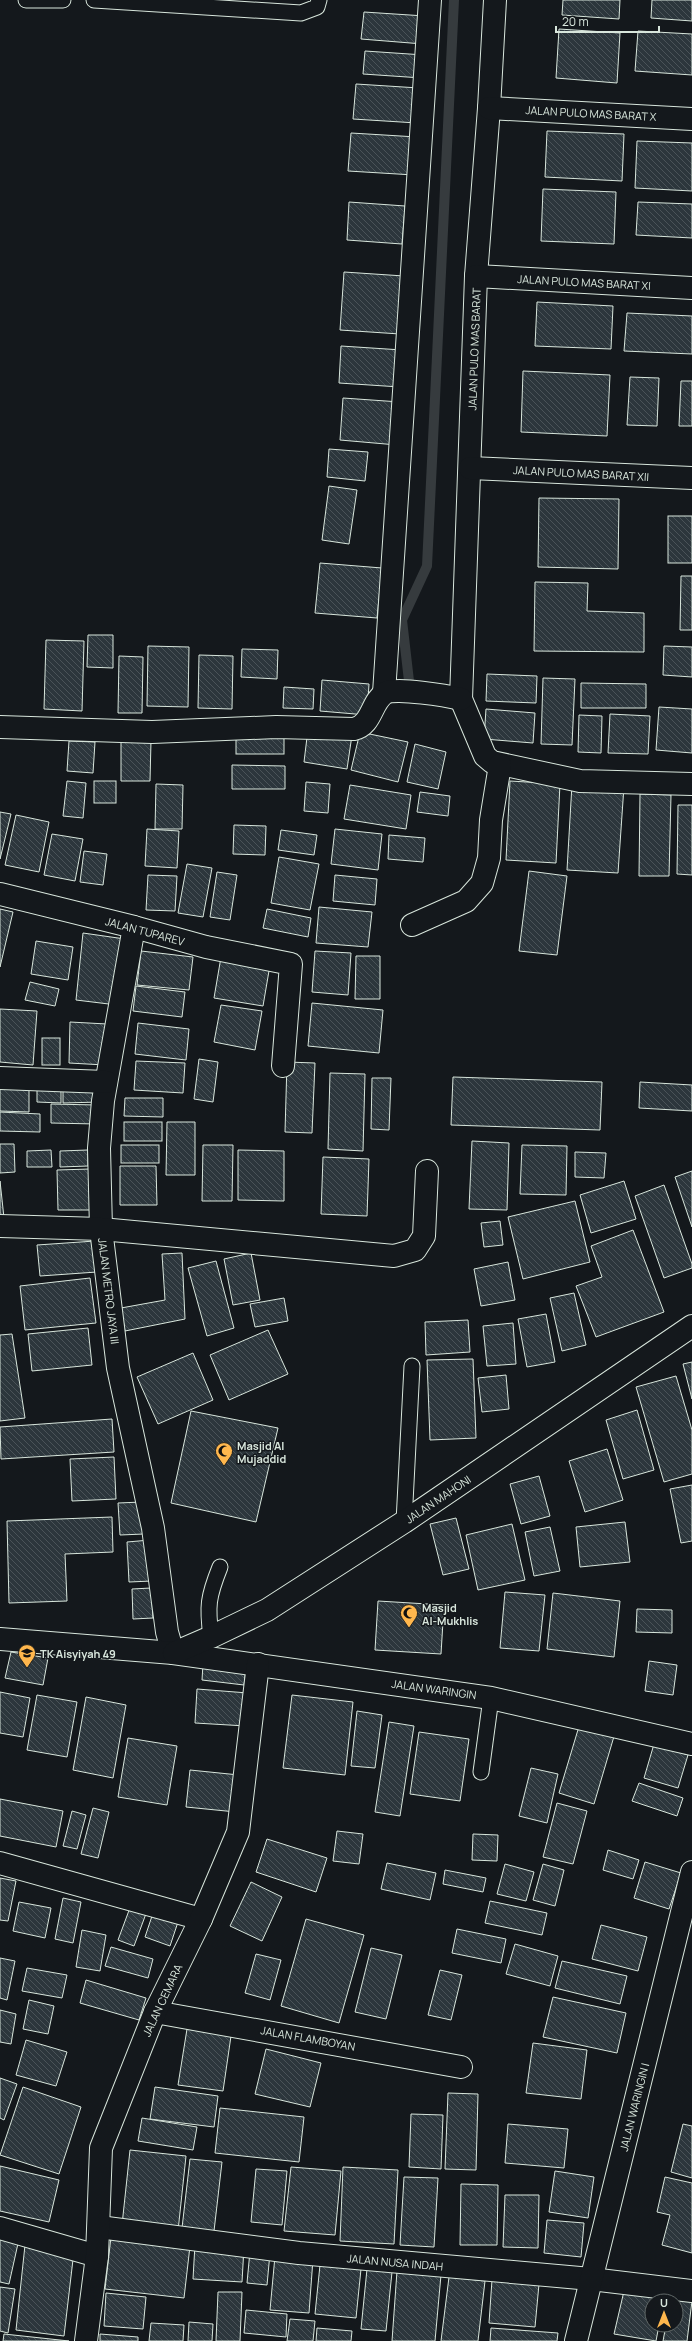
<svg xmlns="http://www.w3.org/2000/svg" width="692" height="2341" font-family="Manrope,sans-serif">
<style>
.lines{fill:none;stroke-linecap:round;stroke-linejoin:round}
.stream{stroke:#363b3e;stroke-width:10}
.building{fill:url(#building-back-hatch);stroke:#d8e6dc}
.lane-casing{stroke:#d8e6dc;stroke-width:17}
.street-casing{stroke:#d8e6dc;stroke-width:24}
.lane{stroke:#14181c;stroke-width:15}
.street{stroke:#14181c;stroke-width:22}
.labels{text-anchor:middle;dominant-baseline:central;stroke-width:3;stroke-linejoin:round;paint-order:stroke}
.street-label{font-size:11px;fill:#d8e6dc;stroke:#14181c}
.poi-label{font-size:11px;font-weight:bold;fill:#d8e6dc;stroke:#14181c;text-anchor:start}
</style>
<defs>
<pattern id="building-back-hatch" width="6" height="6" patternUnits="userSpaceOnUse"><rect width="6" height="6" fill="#2c363c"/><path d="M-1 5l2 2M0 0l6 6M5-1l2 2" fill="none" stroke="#4a5358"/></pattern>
</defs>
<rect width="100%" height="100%" fill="#14181c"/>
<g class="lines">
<polyline class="stream" points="409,681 402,620 427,566 454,0"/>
</g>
<g class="building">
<polygon points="563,0 620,0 619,19 562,15"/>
<polygon points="652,0 692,0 692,21 651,18"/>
<polygon points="364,12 425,16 423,44 361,39"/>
<polygon points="559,29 620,33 617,83 556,78"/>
<polygon points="638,31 692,34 692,75 635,71"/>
<polygon points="365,51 424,55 422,78 363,74"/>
<polygon points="356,84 419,88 417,123 353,119"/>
<polygon points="547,131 624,134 622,181 545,177"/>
<polygon points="351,133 417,137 414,175 348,171"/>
<polygon points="637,141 692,143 692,191 635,188"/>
<polygon points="543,189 616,192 614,244 541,241"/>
<polygon points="349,202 405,206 402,244 347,240"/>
<polygon points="638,202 692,204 692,238 636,235"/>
<polygon points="344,272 404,276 400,334 340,330"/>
<polygon points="537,302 613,306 611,349 535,346"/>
<polygon points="627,313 692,316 692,354 624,351"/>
<polygon points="341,346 402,350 400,387 339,383"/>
<polygon points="523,371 610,375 607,436 521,432"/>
<polygon points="630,377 659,378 657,426 627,425"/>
<polygon points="681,381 692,381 692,426 679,426"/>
<polygon points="343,398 400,402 397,445 340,440"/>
<polygon points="329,449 368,452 365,481 327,477"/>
<polygon points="329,486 357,490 349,544 322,540"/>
<polygon points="539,498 619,499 618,569 538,567"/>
<rect x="668" y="516" width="24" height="47"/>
<polygon points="320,563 382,568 377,618 315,613"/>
<polygon points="681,576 692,576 692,630 680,630"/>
<polygon points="535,582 588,583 587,611 644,613 644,652 534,651"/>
<polygon points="88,635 113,635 113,668 87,667"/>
<polygon points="46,640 84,641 82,711 44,709"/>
<polygon points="148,646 189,647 188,707 147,706"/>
<polygon points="664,646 692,647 692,677 663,675"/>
<polygon points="242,649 278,650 277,679 241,677"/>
<polygon points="199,655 233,656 232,709 198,708"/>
<polygon points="119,656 143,657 142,713 118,713"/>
<polygon points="487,674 537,676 536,703 486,701"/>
<polygon points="543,678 575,679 572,745 541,744"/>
<polygon points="322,680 369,684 367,715 320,711"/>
<polygon points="581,683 646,684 646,708 581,708"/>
<polygon points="284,687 314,689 313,709 283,708"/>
<polygon points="659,707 692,709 692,753 656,750"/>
<polygon points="486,709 535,713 533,743 484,739"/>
<polygon points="610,714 650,716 648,754 608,753"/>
<polygon points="579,715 602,716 601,753 578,752"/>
<rect x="236" y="729" width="48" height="25"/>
<polygon points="308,729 352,735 347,769 304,762"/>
<polygon points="360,732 408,742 398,782 351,770"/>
<polygon points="69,741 95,742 93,773 67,771"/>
<polygon points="121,741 151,741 150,781 121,781"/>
<polygon points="415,744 446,752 438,789 407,782"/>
<polygon points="232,765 285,766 285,789 232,789"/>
<polygon points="67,781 86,783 83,818 63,816"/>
<rect x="94" y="781" width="22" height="22"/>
<polygon points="510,781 560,784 556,863 506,860"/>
<polygon points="306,782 330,784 328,813 304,811"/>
<polygon points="156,784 183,785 182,829 155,829"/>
<polygon points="572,784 624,786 618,873 567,870"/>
<polygon points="350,785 411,795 406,829 344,819"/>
<polygon points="420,792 450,796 448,816 417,812"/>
<polygon points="640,794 671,795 669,876 639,876"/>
<polygon points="678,805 692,805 692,875 677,874"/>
<polygon points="0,812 11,814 0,859"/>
<polygon points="16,815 49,822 39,872 5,865"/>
<polygon points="234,825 266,826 265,855 233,854"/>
<polygon points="147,829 179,831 177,868 145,866"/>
<polygon points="335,829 382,834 378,870 331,864"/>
<polygon points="281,830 317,835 314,855 278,850"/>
<polygon points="52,834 83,839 75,881 44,875"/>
<polygon points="389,835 425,838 423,862 388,859"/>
<polygon points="84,851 107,854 103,885 80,882"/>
<polygon points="279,857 319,864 310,910 271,903"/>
<polygon points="187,864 212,868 203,917 178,913"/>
<polygon points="529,871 567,876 557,955 519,951"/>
<polygon points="217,872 237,875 230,920 210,917"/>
<polygon points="148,875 177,876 175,911 146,910"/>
<polygon points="335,875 377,879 375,905 333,901"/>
<polygon points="319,907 372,912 368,947 316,943"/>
<polygon points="0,909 13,912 0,967"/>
<polygon points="267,909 311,918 308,937 263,928"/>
<polygon points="83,933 125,939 117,1005 76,1000"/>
<polygon points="36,941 73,947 68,980 31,974"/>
<polygon points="141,951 193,957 189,990 137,985"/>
<polygon points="315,951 351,953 348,995 312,992"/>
<polygon points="356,956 380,956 380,999 355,999"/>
<polygon points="221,957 270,965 263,1006 214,998"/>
<polygon points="30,982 59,989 55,1006 25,1000"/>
<polygon points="136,986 185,992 182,1017 133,1011"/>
<polygon points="312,1003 383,1010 379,1053 308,1046"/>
<polygon points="221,1005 262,1011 255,1050 214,1042"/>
<polygon points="0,1009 37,1011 33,1065 0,1062"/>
<polygon points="70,1022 107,1024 105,1065 69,1063"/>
<polygon points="138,1023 189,1029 186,1060 135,1054"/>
<rect x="42" y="1038" width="18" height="27"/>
<polygon points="199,1059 218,1062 213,1102 194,1099"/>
<polygon points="136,1061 185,1063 183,1093 134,1090"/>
<polygon points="287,1062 315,1063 312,1133 285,1132"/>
<polygon points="330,1073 365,1074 363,1151 328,1149"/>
<polygon points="453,1077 602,1082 600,1130 451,1125"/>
<polygon points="372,1078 391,1078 389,1130 371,1129"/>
<polygon points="0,1080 29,1081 29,1112 0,1111"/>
<polygon points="37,1082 61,1082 61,1103 37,1102"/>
<polygon points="63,1082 98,1084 100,1102 63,1103"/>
<polygon points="640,1082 692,1085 692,1111 639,1108"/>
<polygon points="125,1098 163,1098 163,1117 124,1116"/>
<polygon points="51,1104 97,1105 96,1124 51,1123"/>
<polygon points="0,1112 40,1114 40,1132 0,1131"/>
<rect x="124" y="1122" width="38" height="19"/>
<polygon points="167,1122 195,1122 195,1175 166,1175"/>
<polygon points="472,1141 509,1143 507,1210 469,1209"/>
<polygon points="0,1144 14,1144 15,1172 0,1173"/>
<rect x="121" y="1145" width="38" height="18"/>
<polygon points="203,1145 233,1145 232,1201 202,1201"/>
<polygon points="522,1145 567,1146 566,1195 520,1194"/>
<polygon points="51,1150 52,1167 27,1167 27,1151"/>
<polygon points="88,1150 88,1166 60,1167 60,1151"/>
<polygon points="238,1150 284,1151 284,1201 238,1200"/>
<polygon points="575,1152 606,1153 604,1178 575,1177"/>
<polygon points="323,1157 369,1159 367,1216 321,1214"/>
<polygon points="120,1166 156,1166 157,1205 120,1205"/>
<polygon points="90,1169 91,1210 58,1210 57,1170"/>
<polygon points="692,1171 692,1227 675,1177"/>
<polygon points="0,1181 4,1218 0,1218"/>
<polygon points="624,1181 636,1219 591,1233 580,1195"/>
<polygon points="664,1185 692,1264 692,1268 664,1278 635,1196"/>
<polygon points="575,1201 590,1262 523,1279 508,1217"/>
<polygon points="500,1221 503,1245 484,1247 481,1223"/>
<polygon points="633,1230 664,1312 596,1337 576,1286 602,1277 591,1246"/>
<polygon points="95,1241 97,1272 40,1276 37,1245"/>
<polygon points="182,1253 185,1319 125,1331 121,1308 165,1300 162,1254"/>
<polygon points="251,1253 260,1300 233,1305 224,1259"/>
<polygon points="216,1261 234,1328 207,1336 188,1268"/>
<polygon points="508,1262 515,1300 481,1306 474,1269"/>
<polygon points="90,1278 96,1323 25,1330 20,1286"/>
<polygon points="574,1293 586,1345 562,1351 550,1298"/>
<polygon points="284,1298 288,1321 255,1327 250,1304"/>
<polygon points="546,1314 555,1362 527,1367 518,1319"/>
<polygon points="468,1320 470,1352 426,1355 425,1322"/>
<polygon points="513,1323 516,1364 487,1366 483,1326"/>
<polygon points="88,1328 92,1365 32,1371 28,1334"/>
<polygon points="268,1330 288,1374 229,1400 210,1355"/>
<polygon points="12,1334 25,1418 0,1421 0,1335"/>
<polygon points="193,1353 213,1400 158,1424 137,1377"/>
<polygon points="473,1359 476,1438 430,1440 427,1360"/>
<polygon points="692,1362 692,1399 683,1364"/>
<polygon points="506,1375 509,1409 482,1412 478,1378"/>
<polygon points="676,1376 692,1430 692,1474 664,1482 636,1387"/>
<polygon points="637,1410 654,1470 623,1479 606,1420"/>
<polygon points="191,1411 278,1428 256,1522 171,1503"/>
<polygon points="112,1419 114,1452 1,1459 0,1427"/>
<polygon points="607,1449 623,1500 585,1512 569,1461"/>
<polygon points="114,1457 116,1499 72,1501 70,1459"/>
<polygon points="539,1476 550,1516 521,1524 510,1484"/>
<polygon points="692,1485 692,1541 681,1543 670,1489"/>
<polygon points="142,1502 144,1534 120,1535 118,1503"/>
<polygon points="112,1517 113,1552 65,1554 67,1601 9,1603 7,1521"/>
<polygon points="456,1518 469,1569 443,1575 430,1524"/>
<polygon points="625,1522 630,1562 580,1567 576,1527"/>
<polygon points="512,1524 525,1580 478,1590 466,1535"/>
<polygon points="550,1527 560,1571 534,1576 525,1532"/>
<polygon points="150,1540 152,1581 129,1582 127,1542"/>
<polygon points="151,1588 153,1618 133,1619 132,1589"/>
<polygon points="505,1592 545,1595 539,1651 500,1648"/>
<polygon points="553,1593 620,1601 614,1657 547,1649"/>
<polygon points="378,1601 444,1605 441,1654 375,1650"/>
<polygon points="637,1609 672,1610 672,1633 636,1632"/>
<polygon points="11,1652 48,1658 43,1685 5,1678"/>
<polygon points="649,1661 677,1665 673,1695 645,1691"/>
<polygon points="203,1664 246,1669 244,1685 202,1680"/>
<polygon points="197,1689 248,1693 246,1726 195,1723"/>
<polygon points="0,1692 30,1698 23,1737 0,1733"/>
<polygon points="37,1695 77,1702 67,1757 27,1750"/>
<polygon points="292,1695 353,1702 345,1775 283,1768"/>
<polygon points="86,1697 126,1705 113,1778 73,1770"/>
<polygon points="357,1711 382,1715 375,1768 351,1766"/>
<polygon points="389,1722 414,1726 400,1816 375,1812"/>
<polygon points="580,1723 615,1733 594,1804 559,1793"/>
<polygon points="419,1732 469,1739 460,1801 410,1794"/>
<polygon points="128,1738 177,1746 167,1805 118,1797"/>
<polygon points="654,1744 688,1755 678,1788 644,1778"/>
<polygon points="531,1768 558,1774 547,1823 519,1816"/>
<polygon points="190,1770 239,1775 236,1812 186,1807"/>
<polygon points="639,1783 683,1798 677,1816 632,1801"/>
<polygon points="0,1799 63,1811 56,1847 0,1836"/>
<polygon points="557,1803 587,1811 573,1864 543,1857"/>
<polygon points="93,1808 109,1812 98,1858 81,1854"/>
<polygon points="72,1811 86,1815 77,1849 63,1846"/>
<polygon points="337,1831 363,1834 359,1864 333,1861"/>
<polygon points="473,1834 498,1835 497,1861 472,1860"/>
<polygon points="267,1839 327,1858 316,1892 256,1872"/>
<polygon points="608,1850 639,1860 633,1879 603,1870"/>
<polygon points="645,1862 681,1873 669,1909 634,1898"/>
<polygon points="387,1863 436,1873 430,1900 381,1889"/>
<polygon points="505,1864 534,1872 526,1901 497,1894"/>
<polygon points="543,1864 564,1870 555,1906 533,1900"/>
<polygon points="445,1870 486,1878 483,1892 443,1884"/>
<polygon points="0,1878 16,1881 8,1921 0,1920"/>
<polygon points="251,1882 282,1897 262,1941 230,1926"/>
<polygon points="63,1898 81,1902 73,1943 55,1939"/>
<polygon points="490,1901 547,1913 542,1935 485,1923"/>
<polygon points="19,1902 51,1908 45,1938 13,1931"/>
<polygon points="131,1905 147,1911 134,1946 118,1940"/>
<polygon points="154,1910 179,1919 170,1946 145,1937"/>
<polygon points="306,1919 364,1935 339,2023 281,2006"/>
<polygon points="601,1925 647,1937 638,1971 592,1959"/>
<polygon points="457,1929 506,1939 501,1963 452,1953"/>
<polygon points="82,1930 106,1935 100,1971 76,1967"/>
<polygon points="515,1944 558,1956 550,1986 506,1974"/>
<polygon points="111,1947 153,1959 148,1978 105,1966"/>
<polygon points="371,1948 402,1955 386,2019 355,2012"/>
<polygon points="256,1954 281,1960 270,2000 245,1993"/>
<polygon points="0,1958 15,1961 7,2000 0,1998"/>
<polygon points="562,1961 627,1976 620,2004 555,1988"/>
<polygon points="27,1968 67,1975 62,1998 22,1991"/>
<polygon points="440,1970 462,1975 451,2020 428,2015"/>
<polygon points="86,1980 146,1998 139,2020 80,2003"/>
<polygon points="553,1997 626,2013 617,2053 543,2037"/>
<polygon points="29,2000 54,2006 48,2034 23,2029"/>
<polygon points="0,2010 16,2014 11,2044 0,2042"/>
<polygon points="187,2029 231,2036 223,2091 178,2085"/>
<polygon points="26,2040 67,2052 56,2086 16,2075"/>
<polygon points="533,2043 587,2050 581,2099 526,2093"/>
<polygon points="266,2049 321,2063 310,2107 255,2094"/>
<polygon points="0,2078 17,2084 4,2120 0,2118"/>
<polygon points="23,2087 81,2107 59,2174 0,2155"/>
<polygon points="155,2087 218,2096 214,2127 150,2119"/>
<polygon points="448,2093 478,2094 476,2170 445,2169"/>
<polygon points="220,2108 304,2117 299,2162 215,2153"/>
<polygon points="411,2114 443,2115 441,2169 409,2167"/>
<polygon points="142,2118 197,2127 193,2150 138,2141"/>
<polygon points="508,2124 568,2129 564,2168 505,2163"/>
<polygon points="683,2124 692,2126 692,2178 671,2172"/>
<polygon points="130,2150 186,2156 178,2231 122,2225"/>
<polygon points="190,2159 222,2162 214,2231 182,2228"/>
<polygon points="0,2166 59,2180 49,2222 0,2211"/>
<polygon points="291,2167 341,2171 335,2235 284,2231"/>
<polygon points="343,2167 398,2170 394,2244 340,2241"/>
<polygon points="256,2169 287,2171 282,2225 251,2222"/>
<polygon points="555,2171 594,2177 588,2218 549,2212"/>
<polygon points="404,2177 438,2178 434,2247 400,2245"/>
<polygon points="665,2177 692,2183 692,2253 662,2245 670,2215 657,2212"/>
<polygon points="461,2184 498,2185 497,2245 460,2245"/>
<polygon points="505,2195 539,2195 538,2248 503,2247"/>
<polygon points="547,2220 584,2223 581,2257 544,2253"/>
<polygon points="0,2235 19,2239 9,2284 0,2282"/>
<polygon points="111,2237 190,2246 184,2298 105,2289"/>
<polygon points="195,2244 244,2247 242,2282 193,2279"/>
<polygon points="25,2245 74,2251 64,2336 16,2330"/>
<polygon points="250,2251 270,2253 267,2285 247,2283"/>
<polygon points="275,2256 313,2259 309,2313 270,2310"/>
<polygon points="320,2265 361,2269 356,2318 315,2314"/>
<polygon points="367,2269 392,2272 386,2331 361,2329"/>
<polygon points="397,2271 441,2275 435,2341 392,2341"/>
<polygon points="449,2277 485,2281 478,2341 441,2341"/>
<polygon points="492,2280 539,2284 535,2327 489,2323"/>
<polygon points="0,2287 15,2289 8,2333 0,2331"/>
<polygon points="624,2291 665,2300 652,2301 652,2325 659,2325 656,2341 614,2334"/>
<polygon points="218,2292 242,2292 240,2341 216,2341"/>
<polygon points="106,2293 146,2297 143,2329 104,2326"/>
<polygon points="671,2297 692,2301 687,2341 663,2341 666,2325 676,2325 676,2301 670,2301"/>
<polygon points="246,2310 287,2314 286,2337 244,2333"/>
<polygon points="290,2319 315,2321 313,2341 287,2341"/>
<polygon points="189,2322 213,2324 212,2341 188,2341"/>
<polygon points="151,2323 184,2325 183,2341 149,2341"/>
<polygon points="317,2328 352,2331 351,2341 316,2341"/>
<polygon points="491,2328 558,2333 557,2341 490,2341"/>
<polygon points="4,2334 69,2341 3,2341"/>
<polygon points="100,2334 138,2337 138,2341 100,2341"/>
</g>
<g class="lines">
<g class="lane-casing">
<g id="lane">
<polyline points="26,0 63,0"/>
<polyline points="94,0 301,13 317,7 319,0"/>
<polyline points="404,1522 412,1366"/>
<path d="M211 1637C207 1606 208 1597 220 1567"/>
<polyline points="481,1772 491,1698"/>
</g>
</g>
<g class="street-casing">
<g id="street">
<polyline points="495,0 489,108 476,276 461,699 485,756 492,762 580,781 692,784"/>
<polyline points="489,108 692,119"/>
<polyline points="476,276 692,288"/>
<polyline points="470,468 692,478"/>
<polyline points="384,693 430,0"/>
<path d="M0 727 152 732 276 727 354 729C372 725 371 702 385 693 395 687 448 696 461 699"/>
<polyline points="0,894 134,927 206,947 291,964 283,1066"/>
<polyline points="412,925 466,901 482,883 489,858 491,820 500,765"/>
<polyline points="134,927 103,1101 99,1148 101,1229 118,1368 153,1528 167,1632 173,1653"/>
<polyline points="0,1078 106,1082"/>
<polyline points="0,1226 101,1229 394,1256 415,1250 424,1236 427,1171"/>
<polyline points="0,1639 173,1653 491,1698 692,1744"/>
<polyline points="174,1653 211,1637 267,1610 404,1522 692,1326"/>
<polyline points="0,1863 201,1919"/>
<polyline points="155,2012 461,2067"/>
<polyline points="99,2227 299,2253 591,2279 692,2291"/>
<polyline points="0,2228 97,2256"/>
<polyline points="86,2341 97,2256 101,2148 155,2012 201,1919 238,1832 258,1664"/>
<polyline points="576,2341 692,1872"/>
</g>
</g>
<use href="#lane" class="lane"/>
<use href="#street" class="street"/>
</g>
<defs>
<g id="mosque-pin" transform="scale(0.9)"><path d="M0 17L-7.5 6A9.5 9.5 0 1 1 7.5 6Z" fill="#ffb74d" stroke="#14181c"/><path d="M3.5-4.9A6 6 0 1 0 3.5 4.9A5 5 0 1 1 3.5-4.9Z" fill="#111"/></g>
<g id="school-pin" transform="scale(0.9)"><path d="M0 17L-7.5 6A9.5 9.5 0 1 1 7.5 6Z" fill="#ffb74d" stroke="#14181c"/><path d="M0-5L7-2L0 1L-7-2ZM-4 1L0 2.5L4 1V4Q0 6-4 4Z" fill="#111"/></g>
</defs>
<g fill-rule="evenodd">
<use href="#mosque-pin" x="224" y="1451"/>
<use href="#mosque-pin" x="409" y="1613"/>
<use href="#school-pin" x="27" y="1653"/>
</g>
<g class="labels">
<g class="street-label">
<text transform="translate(591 113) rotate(3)">JALAN PULO MAS BARAT X</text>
<text transform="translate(584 282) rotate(3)">JALAN PULO MAS BARAT XI</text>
<text transform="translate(474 349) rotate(-88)">JALAN PULO MAS BARAT</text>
<text transform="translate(581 473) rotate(3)">JALAN PULO MAS BARAT XII</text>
<text transform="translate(145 931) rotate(15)">JALAN TUPAREV</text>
<text transform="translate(109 1291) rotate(83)">JALAN METRO JAYA III</text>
<text transform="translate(438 1499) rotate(-34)">JALAN MAHONI</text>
<text transform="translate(434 1689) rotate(8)">JALAN WARINGIN</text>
<text transform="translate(162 2000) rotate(-65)">JALAN CEMARA</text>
<text transform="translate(308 2038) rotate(10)">JALAN FLAMBOYAN</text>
<text transform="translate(634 2107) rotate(-76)">JALAN WARINGIN I</text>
<text transform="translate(395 2262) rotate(5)">JALAN NUSA INDAH</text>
</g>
<g class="poi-label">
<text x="237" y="1445">Masjid Al<tspan x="237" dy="13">Mujaddid</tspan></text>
<text x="422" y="1607">Masjid<tspan x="422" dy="13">Al-Mukhlis</tspan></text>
<text x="40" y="1653">TK Aisyiyah 49</text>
</g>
</g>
<g transform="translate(664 2313)"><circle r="19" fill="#14181c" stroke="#626a69"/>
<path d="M0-3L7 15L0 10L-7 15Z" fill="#ffb74d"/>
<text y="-6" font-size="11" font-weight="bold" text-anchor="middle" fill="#d8e6dc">U</text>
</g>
<path d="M556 26v6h103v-6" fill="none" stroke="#d8e6dc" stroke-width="2"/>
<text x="562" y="26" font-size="12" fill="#d8e6dc" stroke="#14181c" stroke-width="3" paint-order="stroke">20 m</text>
</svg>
